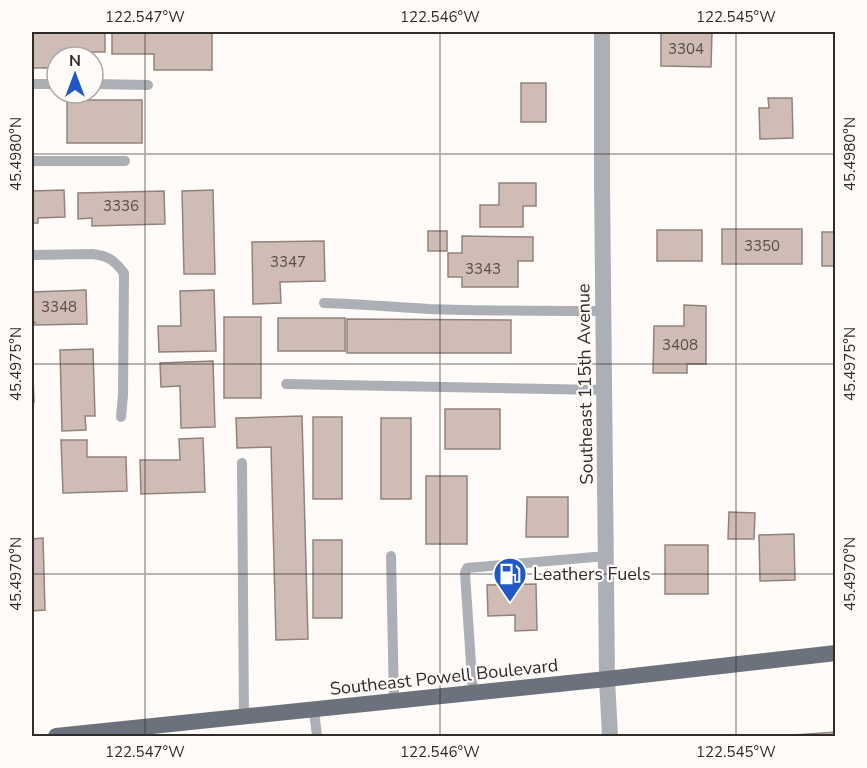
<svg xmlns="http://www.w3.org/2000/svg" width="867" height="768" font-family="'Nunito Sans',sans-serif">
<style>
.building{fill:#cebcb5;stroke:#93827c;stroke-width:1.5}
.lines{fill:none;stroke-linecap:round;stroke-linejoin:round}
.service{stroke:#acb0b6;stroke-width:10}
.minor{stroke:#acb0b6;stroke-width:16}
.primary{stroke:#6b717d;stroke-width:16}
.ticks{fill:none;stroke:#312b28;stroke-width:1.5;stroke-opacity:0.45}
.labels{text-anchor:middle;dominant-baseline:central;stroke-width:4.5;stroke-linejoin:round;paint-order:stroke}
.number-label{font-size:15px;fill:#584f4b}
.street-label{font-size:18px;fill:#312b28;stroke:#fffbf9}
.poi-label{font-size:18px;fill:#312b28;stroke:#fffbf9;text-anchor:start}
.neatline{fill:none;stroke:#312b28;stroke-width:2}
.ticks-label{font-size:15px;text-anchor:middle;fill:#312b28}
</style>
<rect width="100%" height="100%" fill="#fffbf9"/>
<g class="building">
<polygon points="32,32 105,32 105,52 62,52 62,57 57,57 57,68 32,68"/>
<polygon points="112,32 212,32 212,70 154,70 154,54 112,54"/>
<polygon points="661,32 712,32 711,67 661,66"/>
<rect x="521" y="83" width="25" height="39"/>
<polygon points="768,98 792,98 793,138 760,139 759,108 769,108"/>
<rect x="67" y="100" width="75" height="43"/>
<polygon points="499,183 536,183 536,206 523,206 523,227 480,227 480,205 499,205"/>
<polygon points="64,190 65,217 38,218 38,223 32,223 32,191"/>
<polygon points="213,190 215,274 184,274 182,191"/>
<polygon points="164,191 165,224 92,226 92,218 78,219 78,193"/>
<rect x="722" y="229" width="80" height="35"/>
<rect x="657" y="230" width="45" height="31"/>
<rect x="428" y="231" width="19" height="20"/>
<rect x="822" y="232" width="14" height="34"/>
<polygon points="462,236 533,237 533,261 518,261 518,287 462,287 462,277 448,277 448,253 462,253"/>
<polygon points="324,241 325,281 280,282 281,303 253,304 252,242"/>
<polygon points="86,290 87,324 35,325 35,322 32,322 32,292"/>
<polygon points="214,290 216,351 159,352 158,326 181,326 180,291"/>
<polygon points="684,305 706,306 706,364 687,364 687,373 653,373 654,326 684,326"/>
<rect x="224" y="317" width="37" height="81"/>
<rect x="278" y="318" width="67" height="33"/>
<polygon points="347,319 511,320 511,353 347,353"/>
<polygon points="93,349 95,416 85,416 86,430 62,431 60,350"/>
<polygon points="32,355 34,402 32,402"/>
<polygon points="213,361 215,427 181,428 180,386 161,387 160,363"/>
<rect x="445" y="409" width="55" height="40"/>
<polygon points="302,416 308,639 276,640 271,447 237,448 236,418"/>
<rect x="313" y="417" width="29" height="82"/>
<rect x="381" y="418" width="30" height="81"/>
<polygon points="203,438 205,492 141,494 140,460 180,460 179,439"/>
<polygon points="61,440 87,440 87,457 126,457 127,491 63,493"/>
<rect x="426" y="476" width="41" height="68"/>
<polygon points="527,497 568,497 568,537 526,537"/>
<polygon points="729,512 755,513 754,539 728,539"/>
<polygon points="794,534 795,580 760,581 759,535"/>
<polygon points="43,538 45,610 32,611 32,539"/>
<rect x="313" y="540" width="29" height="78"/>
<rect x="665" y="545" width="43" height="49"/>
<polygon points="536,584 537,630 515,631 515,615 488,616 487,585"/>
<polygon points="836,732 836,736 794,736 794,735"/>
</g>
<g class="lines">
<g class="service">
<polyline points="32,84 57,84"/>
<polyline points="93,84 148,85"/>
<polyline points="32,161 125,161"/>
<path d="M32 255 92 254C109 256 114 260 124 273L123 395 121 417"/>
<path d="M324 303C359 304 394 307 429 309 487 311 545 311 603 311"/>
<polyline points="286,384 604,390"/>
<polyline points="242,463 244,718"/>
<polyline points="391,556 394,702"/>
<polyline points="473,694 465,573 467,568 606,556"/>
<polyline points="314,711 317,736"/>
</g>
<polyline class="minor" points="602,32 602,181 607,679 610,736"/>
<polyline class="primary" points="56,736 607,679 836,653"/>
</g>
<path class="ticks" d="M145 32V736M440 32V736M736 32V736M32 154H836M32 364H836M32 574H836"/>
<defs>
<g id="fuel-pin" transform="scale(1.725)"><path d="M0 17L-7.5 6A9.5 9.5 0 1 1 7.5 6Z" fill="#2058c5" stroke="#fffbf9"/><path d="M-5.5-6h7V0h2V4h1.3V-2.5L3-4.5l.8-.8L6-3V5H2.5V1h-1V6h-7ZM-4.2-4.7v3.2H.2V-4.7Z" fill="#fff"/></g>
</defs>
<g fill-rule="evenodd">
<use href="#fuel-pin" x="510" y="574"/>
</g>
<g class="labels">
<g class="number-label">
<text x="686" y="49">3304</text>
<text x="121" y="206">3336</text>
<text x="762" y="246">3350</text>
<text x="288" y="262">3347</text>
<text x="483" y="269">3343</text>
<text x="59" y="307">3348</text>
<text x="680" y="345">3408</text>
</g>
<g class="street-label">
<text transform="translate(585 384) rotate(-91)">Southeast 115th Avenue</text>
<text transform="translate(444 677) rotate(-6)">Southeast Powell Boulevard</text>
</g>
<g class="poi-label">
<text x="533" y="574">Leathers Fuels</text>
</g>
</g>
<rect width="867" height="768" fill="none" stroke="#fffbf9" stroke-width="66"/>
<g transform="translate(75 75)"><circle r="28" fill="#fffbf9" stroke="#ada8a5" stroke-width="1.5"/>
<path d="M0-4.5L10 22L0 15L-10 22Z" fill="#2058c5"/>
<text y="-9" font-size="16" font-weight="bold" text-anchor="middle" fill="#312b28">N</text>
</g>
<rect x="33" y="33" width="801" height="702" class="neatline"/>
<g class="ticks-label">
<text x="145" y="22">122.547°W</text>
<text x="440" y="22">122.546°W</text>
<text x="736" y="22">122.545°W</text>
<text transform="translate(16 154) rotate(-90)" y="5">45.4980°N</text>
<text transform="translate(850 154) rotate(-90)" y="5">45.4980°N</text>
<text transform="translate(16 364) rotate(-90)" y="5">45.4975°N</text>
<text transform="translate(850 364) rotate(-90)" y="5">45.4975°N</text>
<text transform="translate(16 574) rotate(-90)" y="5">45.4970°N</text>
<text transform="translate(850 574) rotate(-90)" y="5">45.4970°N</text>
<text x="145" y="757">122.547°W</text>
<text x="440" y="757">122.546°W</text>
<text x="736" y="757">122.545°W</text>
</g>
</svg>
